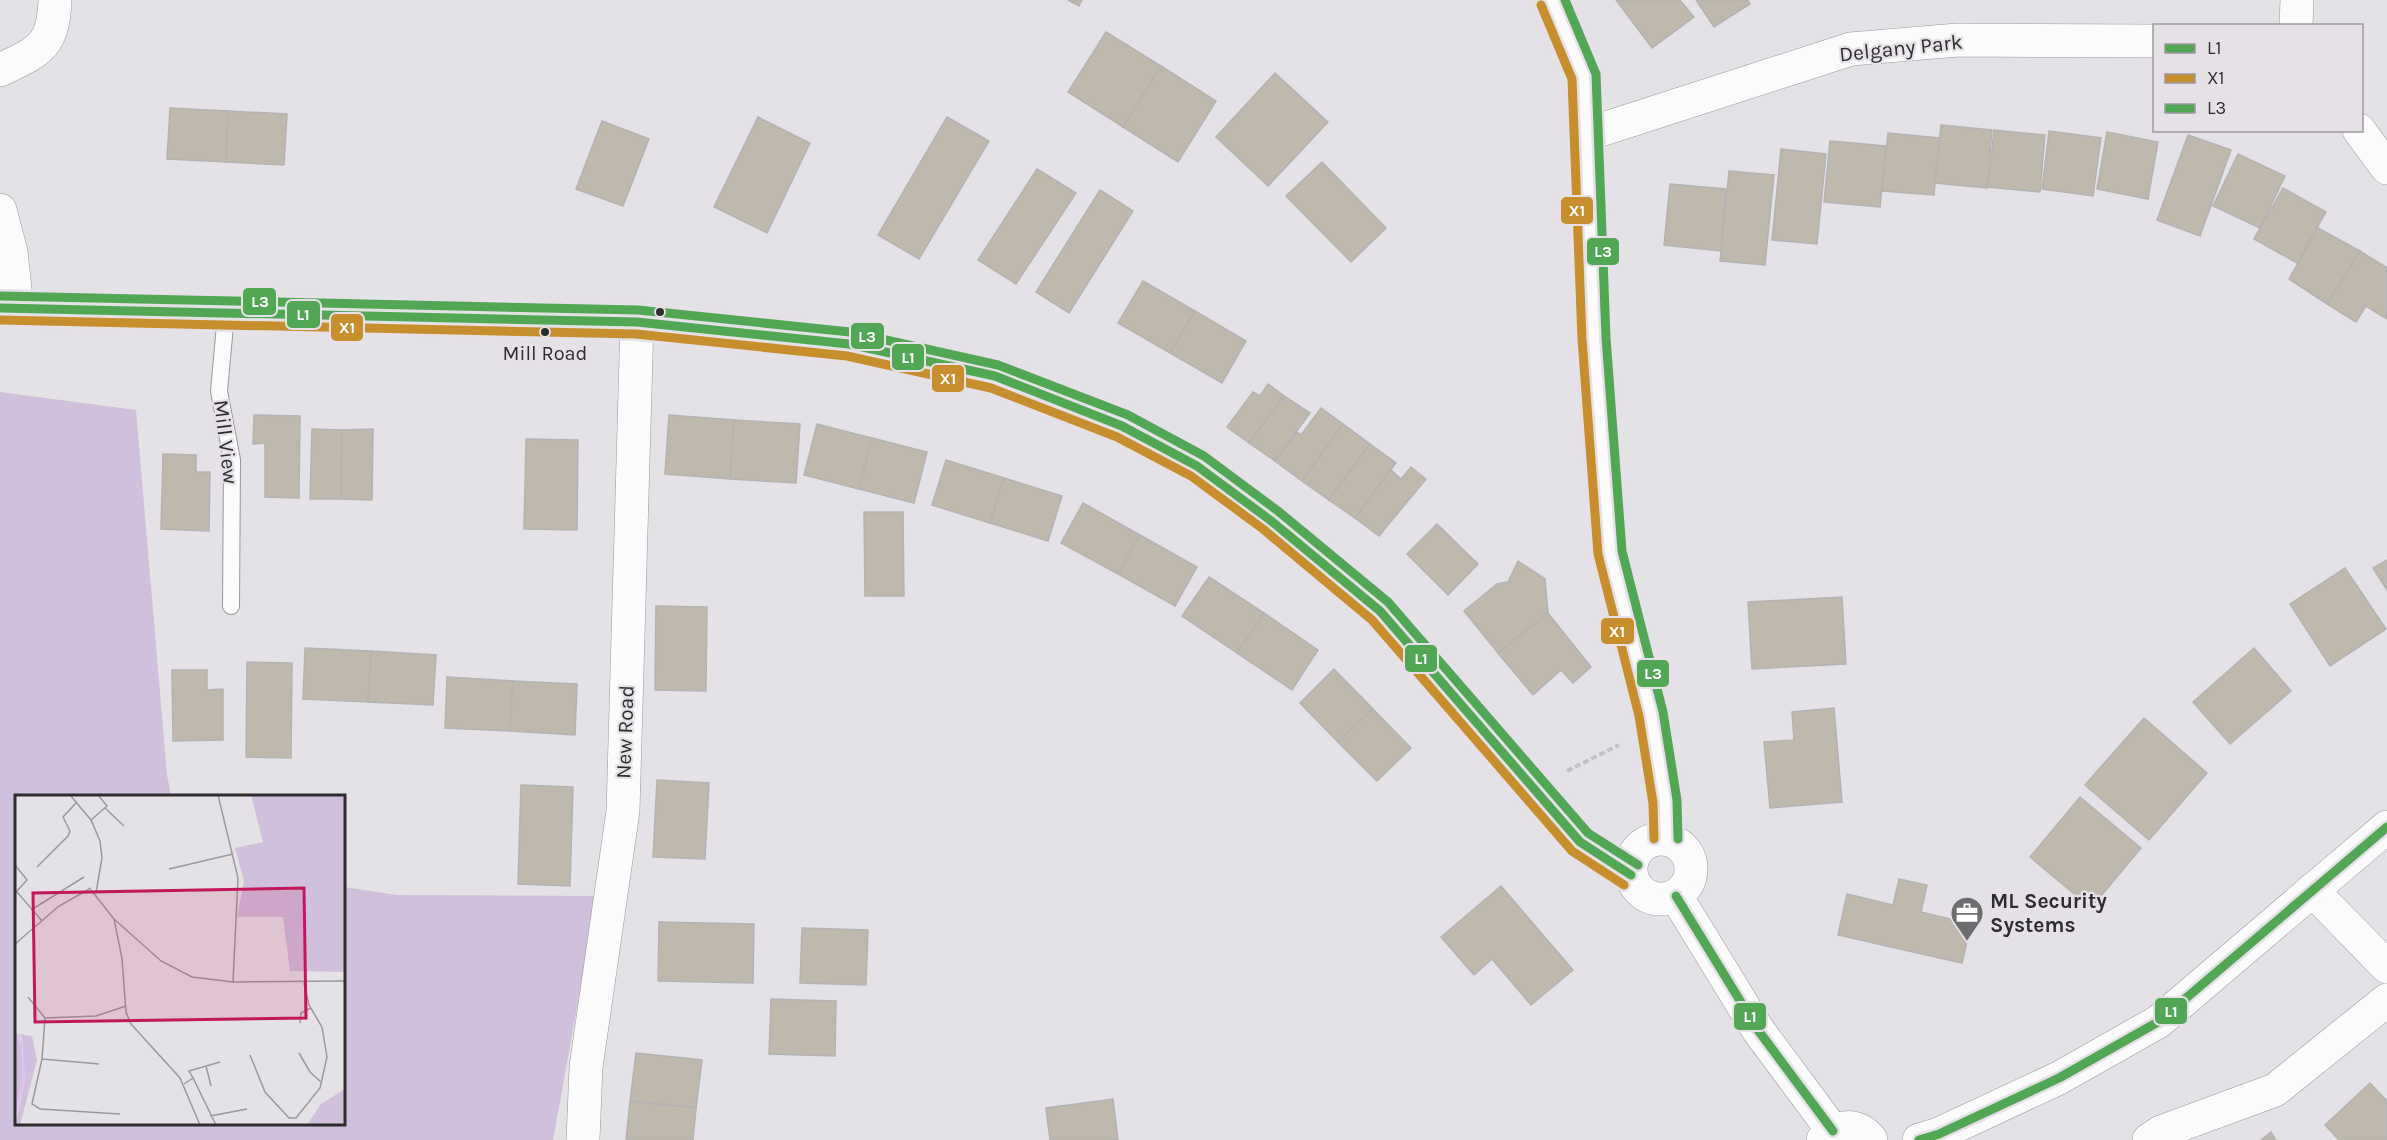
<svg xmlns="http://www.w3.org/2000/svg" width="2387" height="1140" font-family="Karla,sans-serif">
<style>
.green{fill:#d0c0db}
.building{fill:#bfb8ac;stroke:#b4b3b3;stroke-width:1.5}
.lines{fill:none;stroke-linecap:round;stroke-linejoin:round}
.service-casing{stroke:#99989a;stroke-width:18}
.minor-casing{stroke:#99989a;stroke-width:34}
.secondary-casing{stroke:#99989a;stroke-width:34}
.path{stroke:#c3c2c3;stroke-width:4;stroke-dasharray:6 3;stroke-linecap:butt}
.service{stroke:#fbfbfb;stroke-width:16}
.minor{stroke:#fbfbfb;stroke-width:33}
.secondary{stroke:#fbfbfb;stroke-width:33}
.bus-1-casing{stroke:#e5e1e7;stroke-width:14}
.bus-2-casing{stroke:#e5e1e7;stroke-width:14}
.bus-3-casing{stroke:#e5e1e7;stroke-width:14}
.bus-1{stroke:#52a755;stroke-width:9}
.bus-2{stroke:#c68e2d;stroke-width:9}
.bus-3{stroke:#52a755;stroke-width:9}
.bus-dot{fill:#2d2c2e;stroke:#e5e1e7;stroke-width:2}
.labels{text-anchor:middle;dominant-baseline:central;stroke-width:4.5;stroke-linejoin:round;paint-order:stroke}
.bus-label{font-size:20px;fill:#2d2c2e;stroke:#e5e1e7}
.street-label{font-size:21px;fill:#2d2c2e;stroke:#e5e1e7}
.poi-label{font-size:21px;font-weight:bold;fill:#2d2c2e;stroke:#e5e1e7;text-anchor:start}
.inset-river{fill:none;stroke:#dec2f0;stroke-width:3}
.inset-road{fill:none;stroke:#9b999c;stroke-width:1.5}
.view{fill:#c2185b;fill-opacity:0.15;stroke:#c2185b;stroke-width:3}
.inset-edge{fill:none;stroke:#2d2c2e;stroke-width:3}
.line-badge{stroke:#e5e1e7;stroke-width:2}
.badge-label{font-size:16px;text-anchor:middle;font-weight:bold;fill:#fff}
</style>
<rect width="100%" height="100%" fill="#e4e2e6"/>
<polygon class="green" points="0,392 136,410 167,775 171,796 16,796 16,1124 344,1124 344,887 397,895 597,896 553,1140 0,1140"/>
<g class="building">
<polygon points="1068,0 1082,0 1079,6"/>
<polygon points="1616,0 1680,0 1694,17 1652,48"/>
<polygon points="1696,0 1748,0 1750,4 1714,27"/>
<polygon points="1106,32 1161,66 1123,127 1068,92"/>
<polygon points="1161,66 1216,101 1178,162 1123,127"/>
<polygon points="1275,73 1328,122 1268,186 1216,137"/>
<polygon points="170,108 228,111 226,162 167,159"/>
<polygon points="228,111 287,114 284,165 226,162"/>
<polygon points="758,117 810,143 767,233 714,207"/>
<polygon points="947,117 989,141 919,259 878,235"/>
<polygon points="602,121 649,139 623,206 576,189"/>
<polygon points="1941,125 1992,130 1987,188 1935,183"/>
<polygon points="1994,130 2045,135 2040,192 1988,187"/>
<polygon points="2049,131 2101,138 2093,196 2042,189"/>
<polygon points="2107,132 2158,142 2148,199 2097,189"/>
<polygon points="1888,133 1939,138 1934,195 1882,191"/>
<polygon points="2188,135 2231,150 2200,236 2157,220"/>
<polygon points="1830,141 1886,146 1880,207 1824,202"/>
<polygon points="1781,149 1826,154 1817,244 1772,240"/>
<polygon points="2238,154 2285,176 2260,228 2213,206"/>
<polygon points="1322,162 1386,228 1351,262 1286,196"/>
<polygon points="1037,169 1076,193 1016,284 978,260"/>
<polygon points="1729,171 1774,175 1765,265 1720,261"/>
<polygon points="1670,184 1726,189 1721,251 1664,245"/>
<polygon points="2283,188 2326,212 2297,263 2254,239"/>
<polygon points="1100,190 1133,211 1069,313 1036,292"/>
<polygon points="2318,228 2360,251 2327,304 2289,279"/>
<polygon points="2360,251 2387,268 2387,319 2366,306 2356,322 2327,304"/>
<polygon points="1143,281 1195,311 1170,353 1118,323"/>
<polygon points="1195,311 1246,341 1222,383 1170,353"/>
<polygon points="1268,384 1284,396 1249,443 1227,427 1253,392 1260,396"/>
<polygon points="1284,396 1310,413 1275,461 1249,443"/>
<polygon points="1321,408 1343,424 1302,481 1275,461 1297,432 1301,435"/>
<polygon points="254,415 300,416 299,498 265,497 265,443 253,444"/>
<polygon points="669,415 734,420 730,479 665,474"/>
<polygon points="734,420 800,424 796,483 730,479"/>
<polygon points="817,424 872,438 859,489 804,475"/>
<polygon points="1343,424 1370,444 1329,500 1302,481"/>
<polygon points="312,429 342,430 341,499 310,499"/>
<polygon points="373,429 372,500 341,499 342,430"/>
<polygon points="872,438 927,452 914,503 859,489"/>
<polygon points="526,439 578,440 577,530 524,529"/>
<polygon points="1370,444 1396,463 1355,518 1329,500"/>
<polygon points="163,454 196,455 196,472 210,472 209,531 161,529"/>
<polygon points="946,460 1004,478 990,523 932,505"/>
<polygon points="1411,467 1426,479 1379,536 1355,518 1391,470 1401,479"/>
<polygon points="1004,478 1062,496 1048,541 990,523"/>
<polygon points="1083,503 1140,535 1118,574 1061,543"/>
<polygon points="864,512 903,512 904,596 865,596"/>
<polygon points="1437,524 1478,564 1448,595 1407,554"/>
<polygon points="1140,535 1197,567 1175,606 1118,574"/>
<polygon points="2387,560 2387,590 2373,568"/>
<polygon points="1518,561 1545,579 1548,613 1498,653 1464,611 1497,584 1508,582"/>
<polygon points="2345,568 2386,629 2330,666 2290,604"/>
<polygon points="1209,577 1264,613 1237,653 1182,616"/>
<polygon points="1842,597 1846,664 1752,669 1748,602"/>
<polygon points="656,606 707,607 706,691 655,690"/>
<polygon points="1264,613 1318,650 1292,690 1237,653"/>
<polygon points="1548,613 1591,667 1573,683 1561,670 1533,695 1498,653"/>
<polygon points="305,648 371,651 368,702 303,699"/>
<polygon points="2254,648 2291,691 2230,744 2193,702"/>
<polygon points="371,651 436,655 433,705 368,702"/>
<polygon points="247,662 292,663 291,758 246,757"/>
<polygon points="1334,669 1373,709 1338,742 1300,703"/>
<polygon points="172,670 207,670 207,690 223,689 223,740 173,741"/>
<polygon points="447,677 513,681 510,731 445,728"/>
<polygon points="513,681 577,684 575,735 510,731"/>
<polygon points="1834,708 1842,802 1770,808 1764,742 1794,740 1792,712"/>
<polygon points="1373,709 1411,748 1377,781 1338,742"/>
<polygon points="2144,718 2207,773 2149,840 2085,785"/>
<polygon points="657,780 709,783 705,859 653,857"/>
<polygon points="521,785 573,787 570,886 518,884"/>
<polygon points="2080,797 2141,848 2091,908 2030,857"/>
<polygon points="1899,879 1927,885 1921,912 1971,924 1962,963 1838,935 1847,894 1893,905"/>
<polygon points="1501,886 1573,970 1531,1005 1492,959 1474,975 1441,937"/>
<polygon points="659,922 754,924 753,983 658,981"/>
<polygon points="802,928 868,930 866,985 800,983"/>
<polygon points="771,999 836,1001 835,1056 769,1054"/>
<polygon points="636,1053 702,1060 696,1108 630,1101"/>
<polygon points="2370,1083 2387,1101 2387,1140 2339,1140 2325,1125"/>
<polygon points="1113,1099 1118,1140 1050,1140 1046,1108"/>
<polygon points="630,1101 696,1108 693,1140 626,1140"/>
<polygon points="2271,1132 2276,1140 2261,1140"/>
</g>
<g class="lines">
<g class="service-casing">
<polyline id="service" points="226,314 219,391 232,460 231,606"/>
</g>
<g class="minor-casing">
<g id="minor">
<polyline points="2296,26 2297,0"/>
<path d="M0 70C39 51 53 48 55 0"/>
<polyline points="2359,130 2387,168"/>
<polyline points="1588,134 1851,49 1958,40 2154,41"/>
<polyline points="0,210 11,252 17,307"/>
<polyline points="2312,890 2387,967"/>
<polyline points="583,1140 586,1067 623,811 637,322"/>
<polyline points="2149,1140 2161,1132 2275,1090 2387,1000"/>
</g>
</g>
<g class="secondary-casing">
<g id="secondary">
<polyline points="1552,0 1584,76 1594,339 1610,553 1651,714 1665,802 1666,839"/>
<polyline points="0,308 637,322 849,344 995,376 1122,426 1197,466 1270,520 1380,611 1580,842 1631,875"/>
<circle cx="1661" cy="869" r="30"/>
<polyline points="1676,896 1758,1030 1833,1131"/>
<path d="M1823 1140C1835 1124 1859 1123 1871 1140"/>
<polyline points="1919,1140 1939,1134 2059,1078 2158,1022 2387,827"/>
</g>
</g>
<polyline class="path" points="1567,771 1619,745"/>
<use href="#service" class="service"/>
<use href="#minor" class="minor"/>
<use href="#secondary" class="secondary"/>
<g class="bus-1-casing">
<g id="bus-1">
<polyline points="0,308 637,322 849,344 995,376 1122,426 1197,466 1270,520 1380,611 1580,842 1631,875"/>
<polyline points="1676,896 1758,1030 1833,1131"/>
<polyline points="1919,1140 1939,1134 2059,1078 2158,1022 2387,827"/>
</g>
</g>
<g class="bus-2-casing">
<g id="bus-2">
<polyline points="1541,5 1572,79 1582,339 1598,554 1639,716 1653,803 1654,839"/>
<polyline points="0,320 636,334 847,356 991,388 1117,437 1191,476 1263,529 1372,620 1572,851 1624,885"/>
</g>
</g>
<g class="bus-3-casing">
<g id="bus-3">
<polyline points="1565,0 1596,74 1606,338 1622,551 1663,712 1677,800 1678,839"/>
<polyline points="0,296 638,310 850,332 998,365 1128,415 1204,456 1278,511 1388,602 1588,833 1638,865"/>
</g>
</g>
<use href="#bus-1" class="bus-1"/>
<use href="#bus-2" class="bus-2"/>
<use href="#bus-3" class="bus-3"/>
</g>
<defs>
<g id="office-pin" transform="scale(1.725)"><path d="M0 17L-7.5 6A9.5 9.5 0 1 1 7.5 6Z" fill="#6d6c6e" stroke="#e5e1e7"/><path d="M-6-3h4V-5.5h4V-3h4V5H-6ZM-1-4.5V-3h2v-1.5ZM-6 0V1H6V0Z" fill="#fff"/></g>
</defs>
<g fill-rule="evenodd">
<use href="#office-pin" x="1967" y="913"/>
</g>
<g class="bus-dot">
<circle cx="660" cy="312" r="5"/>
<circle cx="545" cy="332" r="5"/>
</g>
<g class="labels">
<g class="bus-label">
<text x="545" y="353">Mill Road</text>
</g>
<g class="street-label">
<text transform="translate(1901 48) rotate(-6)">Delgany Park</text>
<text transform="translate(226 442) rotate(83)">Mill View</text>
<text transform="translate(625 732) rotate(-88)">New Road</text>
</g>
<g class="poi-label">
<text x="1990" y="901">ML Security<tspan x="1990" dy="24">Systems</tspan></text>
</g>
</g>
<g transform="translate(15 795)">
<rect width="330" height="330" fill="#e4e2e6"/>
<path d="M236 0H330V177L275 176 268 122H222L229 86 220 53 248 47ZM3 239 17 241 22 265 5 330H0L10 285 7 244ZM0 240 7 252 8 283 0 315ZM330 294V330H292L306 309Z" fill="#d0c0db"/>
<path class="inset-river" d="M0 238 7 249 9 284 0 317"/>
<path class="inset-road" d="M55 0 76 25 85 46 87 63 81 98M203 0 223 83 218 187M90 13 109 31M76 25 92 11 83 0M0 70 12 85 0 98M22 72 53 41 55 36 48 22 61 8M154 74 218 59M76 95 99 124 107 163 111 217 116 229 165 283 185 330M2 97 27 126M16 115 69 82M99 124 146 166 177 182 218 187 330 186M0 149 44 111 76 93M13 202 30 223 27 264 17 309 25 314 105 319M30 223 81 221 111 211M285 228 286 218 296 213M284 258 295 277 307 288M235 260 250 297 274 323H281L305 293 312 262 307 232 294 210 289 188M27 264 84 269M191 271 196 291M178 283 174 276 205 267M169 289 178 283 201 330M195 321 232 314"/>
<path class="view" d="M289 93 291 223 20 227 18 98Z"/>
<rect width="330" height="330" class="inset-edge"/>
</g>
<g class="line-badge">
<rect x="1560" y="196" width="34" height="29" rx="6" fill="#c68e2d"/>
<rect x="1586" y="237" width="34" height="29" rx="6" fill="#52a755"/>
<rect x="242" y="287" width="35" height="29" rx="6" fill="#52a755"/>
<rect x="286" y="300" width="35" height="29" rx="6" fill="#52a755"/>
<rect x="330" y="313" width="34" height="29" rx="6" fill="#c68e2d"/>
<rect x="850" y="322" width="35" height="28" rx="6" fill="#52a755"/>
<rect x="891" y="343" width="34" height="28" rx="6" fill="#52a755"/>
<rect x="931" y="364" width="34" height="29" rx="6" fill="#c68e2d"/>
<rect x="1600" y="617" width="35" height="28" rx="6" fill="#c68e2d"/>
<rect x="1404" y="644" width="34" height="29" rx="6" fill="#52a755"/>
<rect x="1636" y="659" width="34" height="29" rx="6" fill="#52a755"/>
<rect x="2154" y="997" width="34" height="28" rx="6" fill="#52a755"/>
<rect x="1733" y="1002" width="34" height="29" rx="6" fill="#52a755"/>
</g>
<g class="badge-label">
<text x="1577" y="216">X1</text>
<text x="1603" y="257">L3</text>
<text x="260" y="307">L3</text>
<text x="303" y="320">L1</text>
<text x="347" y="333">X1</text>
<text x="867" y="342">L3</text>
<text x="908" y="363">L1</text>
<text x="948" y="384">X1</text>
<text x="1617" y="637">X1</text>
<text x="1421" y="664">L1</text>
<text x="1653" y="679">L3</text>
<text x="2171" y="1017">L1</text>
<text x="1750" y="1022">L1</text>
</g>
<rect x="2153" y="24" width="210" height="108" fill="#e5e1e7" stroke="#9b999d" stroke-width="1.5"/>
<rect x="2165" y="44" width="30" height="9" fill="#52a755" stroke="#9b999d" stroke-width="1.5"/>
<text x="2207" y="54" font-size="18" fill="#2d2c2e">L1</text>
<rect x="2165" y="74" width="30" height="9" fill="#c68e2d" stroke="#9b999d" stroke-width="1.5"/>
<text x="2207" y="84" font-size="18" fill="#2d2c2e">X1</text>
<rect x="2165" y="104" width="30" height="9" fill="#52a755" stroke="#9b999d" stroke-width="1.5"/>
<text x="2207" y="114" font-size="18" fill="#2d2c2e">L3</text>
</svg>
